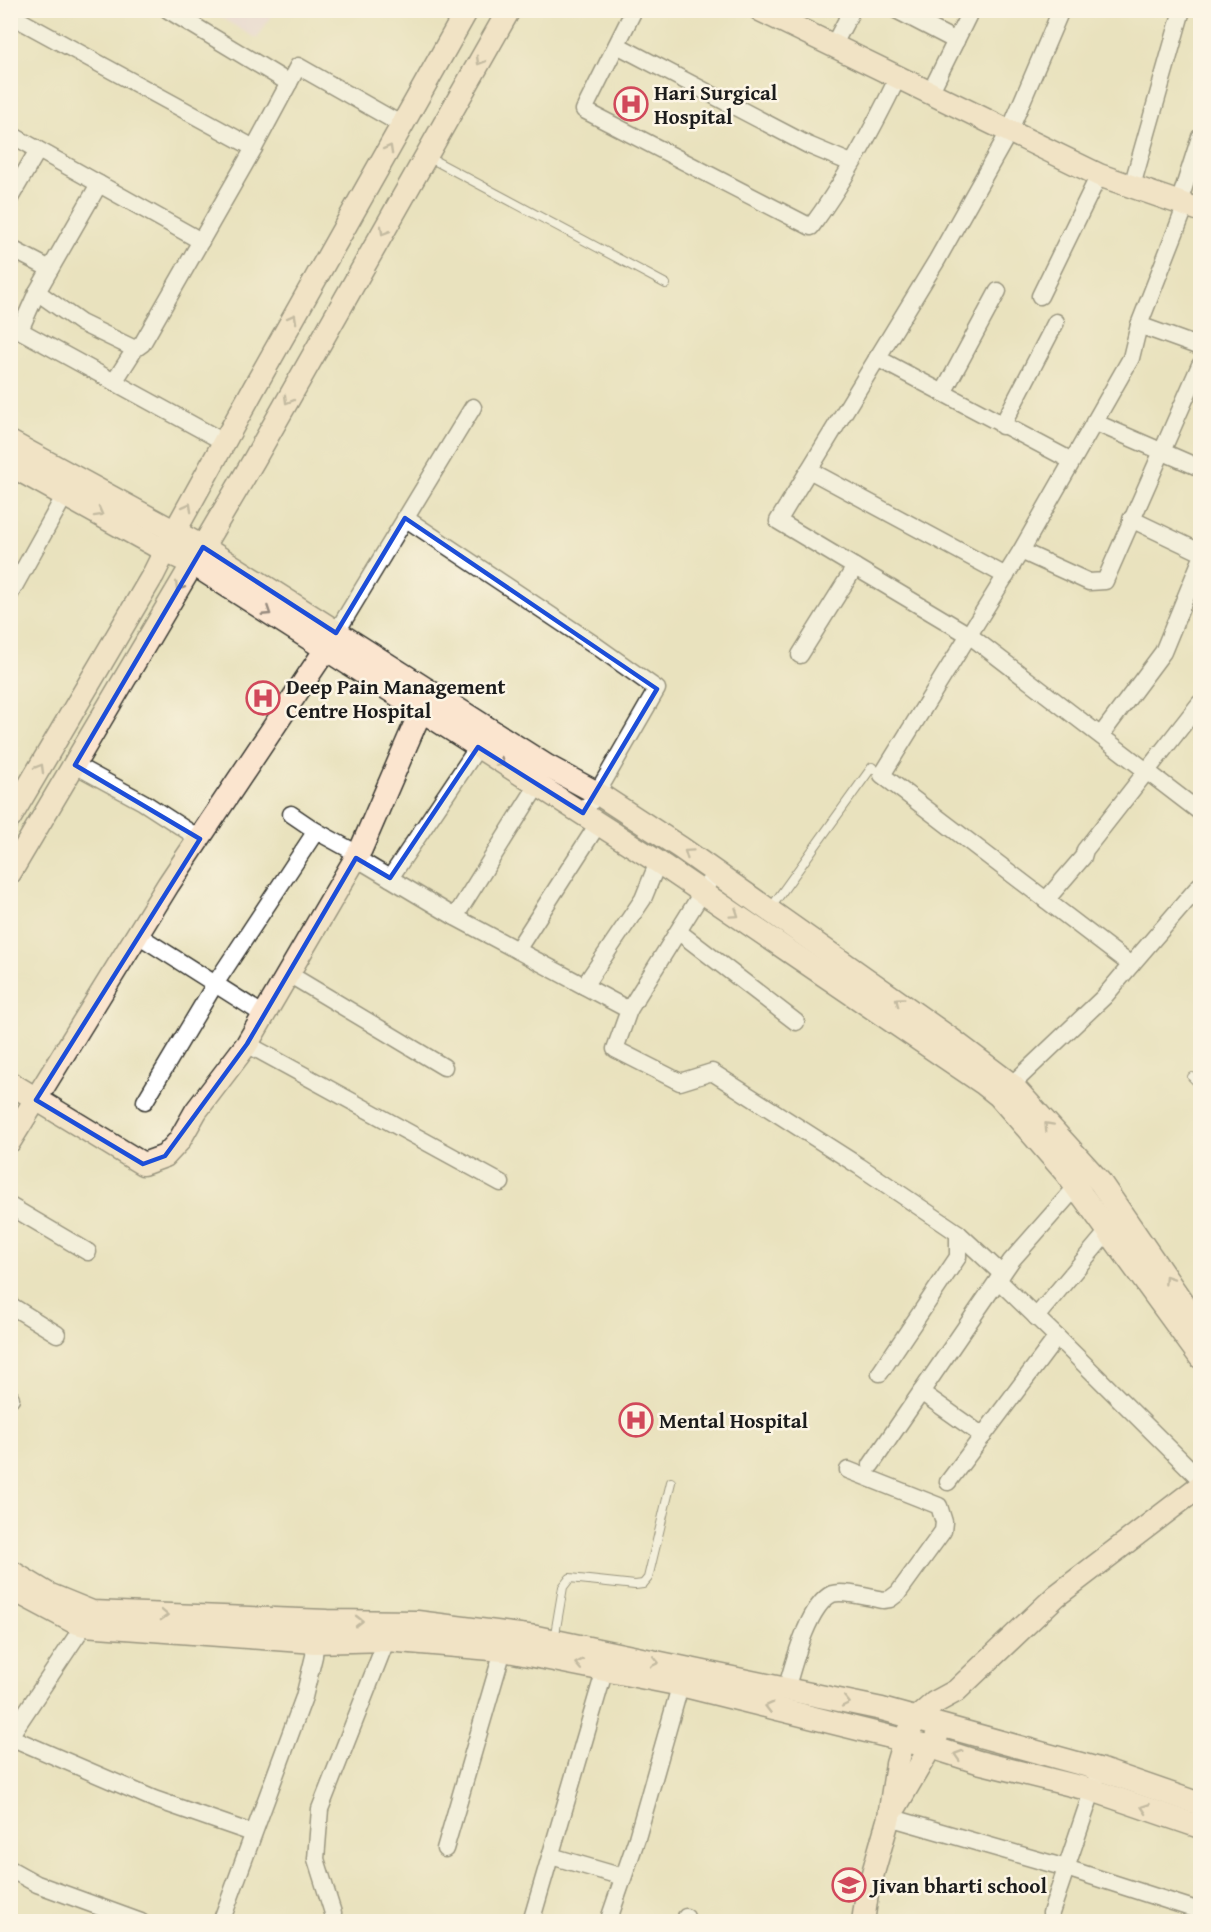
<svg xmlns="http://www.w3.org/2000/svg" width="1211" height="1932" font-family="'Gentium Book Plus',serif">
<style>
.built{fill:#ead1ec}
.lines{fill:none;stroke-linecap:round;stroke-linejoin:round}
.lane-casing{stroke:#3b3a34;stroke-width:10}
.street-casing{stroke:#3b3a34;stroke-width:19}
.secondary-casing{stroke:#3b3a34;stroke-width:25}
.lane{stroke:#fff;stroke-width:8}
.street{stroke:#fff;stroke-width:16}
.secondary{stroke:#fbe5cf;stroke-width:22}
.oneway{stroke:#978b7e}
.marked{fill:none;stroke:#1d4ed8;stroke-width:4.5;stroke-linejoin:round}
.labels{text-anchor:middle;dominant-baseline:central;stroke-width:5;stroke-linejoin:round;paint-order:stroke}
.poi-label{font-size:21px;font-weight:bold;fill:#1c1c1c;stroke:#fcf5e5;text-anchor:start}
</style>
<rect width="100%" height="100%" fill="#fcf5e5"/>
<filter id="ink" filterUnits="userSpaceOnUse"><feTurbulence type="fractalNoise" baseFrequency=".0167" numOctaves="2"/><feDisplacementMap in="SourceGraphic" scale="12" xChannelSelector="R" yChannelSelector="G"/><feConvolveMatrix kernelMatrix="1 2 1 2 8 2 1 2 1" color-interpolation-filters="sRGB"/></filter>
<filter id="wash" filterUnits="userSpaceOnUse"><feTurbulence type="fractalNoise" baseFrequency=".008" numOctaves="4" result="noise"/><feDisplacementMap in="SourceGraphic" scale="24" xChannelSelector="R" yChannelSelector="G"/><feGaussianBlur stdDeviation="1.35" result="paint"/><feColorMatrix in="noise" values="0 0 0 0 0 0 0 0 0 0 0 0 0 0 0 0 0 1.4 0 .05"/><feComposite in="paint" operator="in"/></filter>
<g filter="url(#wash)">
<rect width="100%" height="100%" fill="#e9e2be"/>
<polygon class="built" points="210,11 274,11 257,39"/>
</g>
<g filter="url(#ink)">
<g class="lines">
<g class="lane-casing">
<g id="lane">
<polyline points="428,157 666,284"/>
<polyline points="770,909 872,767 882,775"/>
<polyline points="1192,1077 1200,1085"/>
<polyline points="554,1640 563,1587 570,1578 635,1585 643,1584 648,1578 671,1482"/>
</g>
</g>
<g class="street-casing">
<g id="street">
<polyline points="168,10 289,83"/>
<path d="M634 10 584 110 811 227C845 181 873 129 898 77"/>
<polyline points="896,10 956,41"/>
<polyline points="1061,10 1009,132 937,260 778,521 969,635 1200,812"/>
<polyline points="10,15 254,148"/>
<polyline points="617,45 808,145 851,163"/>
<polyline points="833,46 852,10"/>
<polyline points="930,93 971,10"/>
<polyline points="10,134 201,241"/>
<polyline points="1132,186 1182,10"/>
<polyline points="10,198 38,150"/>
<polyline points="1179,203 1200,137"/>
<polyline points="1186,205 1139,325 1200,347"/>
<polyline points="10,248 50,269"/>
<polyline points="37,292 81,323 135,349 142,344 254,148 298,66 402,125"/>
<polyline points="1040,296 1099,175"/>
<polyline points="10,325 224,442"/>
<polyline points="1139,325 1131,358 1021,551 1089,582 1105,581 1200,365"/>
<polyline points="20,330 37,292 99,184"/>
<polyline points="877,358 1072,461"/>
<polyline points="114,382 135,349"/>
<polyline points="943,393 998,291"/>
<polyline points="1094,422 1200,468"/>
<polyline points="1002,426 1056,322"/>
<polyline points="809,470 1006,576"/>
<polyline points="405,518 595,645 657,689 597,793 583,813"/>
<polyline points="1131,519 1200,552"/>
<polyline points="10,594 65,495"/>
<polyline points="336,633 473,407"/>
<polyline points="800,655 855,567"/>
<polyline points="1101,735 1163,652 1200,562"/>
<polyline points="75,765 143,802 200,839"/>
<polyline points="291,814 316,831 358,854"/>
<polyline points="356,858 455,917 629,1010 615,1049 680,1082 712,1072 859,1166 958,1233 958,1257 880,1373"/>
<polyline points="390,878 478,747"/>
<polyline points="1046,900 1083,857 1085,850 1200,703"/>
<polyline points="455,917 537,786"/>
<polyline points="679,932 796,1022"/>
<polyline points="138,935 264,1015"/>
<polyline points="517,950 598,824"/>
<polyline points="1131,965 1200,885"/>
<polyline points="287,973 444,1067"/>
<polyline points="584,986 643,899 658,862"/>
<polyline points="629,1010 708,883"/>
<polyline points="247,1044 501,1183"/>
<polyline points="1005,1091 1104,997 1131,965 882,775 1021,551"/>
<polyline points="145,1101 215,984 316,831"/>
<polyline points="10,1206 88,1252"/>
<polyline points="958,1233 1002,1274"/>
<polyline points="998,1280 1057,1337"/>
<polyline points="10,1305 57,1334"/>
<polyline points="1036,1317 1109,1230"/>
<polyline points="921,1392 983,1436"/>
<polyline points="10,1398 11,1398"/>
<polyline points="871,1465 1011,1261 1077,1186"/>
<polyline points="948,1482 1057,1337 1200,1479"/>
<path d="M786 1690C793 1666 808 1605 832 1594 843 1590 871 1598 883 1600L890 1599 898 1593 943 1531 944 1522 939 1506 848 1470"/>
<polyline points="10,1736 90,1616"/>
<polyline points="10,1737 154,1799 252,1833"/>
<polyline points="889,1817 1066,1868 1200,1911"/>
<polyline points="445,1849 506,1640"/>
<polyline points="551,1856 623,1877"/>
<polyline points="10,1869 37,1884 141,1922"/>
<polyline points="333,1913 316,1859 320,1809 390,1631"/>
<polyline points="1051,1913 1096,1780"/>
<polyline points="221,1922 304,1697 314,1656 316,1633"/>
<polyline points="531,1922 608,1659"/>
<polyline points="608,1922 637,1838 683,1676"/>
<polyline points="685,1922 686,1917"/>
</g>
</g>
<g class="secondary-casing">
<g id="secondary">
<polyline points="760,10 1099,175 1200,210"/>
<polyline points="10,442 203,547 547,766 597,793 681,848 951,1039 1012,1085 1100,1182 1200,1328"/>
<polyline points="10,465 165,551 193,564 658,862 984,1084 999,1096 1066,1173 1200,1357"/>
<polyline points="10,818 153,575 174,533 254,388 467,10"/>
<polyline points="10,873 254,460 509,10"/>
<polyline points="10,1083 143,1164 165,1156 179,1141 196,1111 247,1044 361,849 426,699"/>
<polyline points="10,1141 168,885 334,637"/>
<polyline points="10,1571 48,1594 92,1612 327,1621 417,1622 536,1637 882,1709 1099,1769 1200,1804"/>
<polyline points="10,1588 74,1622 84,1625 315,1642 387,1640 503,1650 681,1685 931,1747 978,1762 1092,1790 1200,1827"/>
<polyline points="896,1806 937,1736"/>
<polyline points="863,1922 867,1894 889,1817 897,1764 904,1740 917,1718 934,1703 956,1691 1056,1596 1200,1486"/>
</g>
</g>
<use href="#lane" class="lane"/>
<use href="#street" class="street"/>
<use href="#secondary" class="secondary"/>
</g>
<defs><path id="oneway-chevron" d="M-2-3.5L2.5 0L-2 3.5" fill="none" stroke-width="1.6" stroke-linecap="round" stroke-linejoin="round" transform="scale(1.5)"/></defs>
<g class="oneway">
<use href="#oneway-chevron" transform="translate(480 61) rotate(120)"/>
<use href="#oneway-chevron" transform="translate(389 149) rotate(-61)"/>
<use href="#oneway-chevron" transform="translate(384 231) rotate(120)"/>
<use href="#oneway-chevron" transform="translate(293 318) rotate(-61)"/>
<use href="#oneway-chevron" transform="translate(288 400) rotate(120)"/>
<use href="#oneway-chevron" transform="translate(188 507) rotate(-61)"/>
<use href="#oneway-chevron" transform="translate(99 513) rotate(29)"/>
<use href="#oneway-chevron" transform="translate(179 587) rotate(121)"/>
<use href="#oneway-chevron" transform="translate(267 612) rotate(33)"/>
<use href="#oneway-chevron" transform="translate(501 763) rotate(34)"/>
<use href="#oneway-chevron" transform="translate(40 768) rotate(-60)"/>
<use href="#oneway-chevron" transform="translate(688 853) rotate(-145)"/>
<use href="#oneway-chevron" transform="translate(735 914) rotate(34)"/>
<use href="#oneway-chevron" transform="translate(899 1001) rotate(-144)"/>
<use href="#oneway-chevron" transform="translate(1048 1126) rotate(-133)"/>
<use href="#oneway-chevron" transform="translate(1168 1279) rotate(-124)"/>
<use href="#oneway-chevron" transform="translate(164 1615) rotate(2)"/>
<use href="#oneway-chevron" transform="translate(359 1621)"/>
<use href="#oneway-chevron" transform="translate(655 1662) rotate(12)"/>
<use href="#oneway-chevron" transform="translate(579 1664) rotate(-169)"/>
<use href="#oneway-chevron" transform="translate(846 1702) rotate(12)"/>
<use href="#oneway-chevron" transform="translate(769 1707) rotate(-166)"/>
<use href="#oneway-chevron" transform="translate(958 1755) rotate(-163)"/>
<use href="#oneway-chevron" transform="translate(1145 1808) rotate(-161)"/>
</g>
</g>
<path d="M0 0H1211V1932H0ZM405 518 657 689 583 813 478 747 390 878 356 858 247 1044 165 1156 143 1164 36 1100 200 839 75 765 203 547 336 633Z" fill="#e9e2be" fill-opacity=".55" fill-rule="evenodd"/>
<path class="marked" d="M405 518 657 689 583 813 478 747 390 878 356 858 247 1044 165 1156 143 1164 36 1100 200 839 75 765 203 547 336 633Z"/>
<defs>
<g id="hospital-ring" transform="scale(1.725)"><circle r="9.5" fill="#fcf5e5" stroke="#d1495b" stroke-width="1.5"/><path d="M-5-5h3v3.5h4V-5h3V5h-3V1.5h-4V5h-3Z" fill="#d1495b"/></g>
<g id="school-ring" transform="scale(1.725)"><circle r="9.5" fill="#fcf5e5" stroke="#d1495b" stroke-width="1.5"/><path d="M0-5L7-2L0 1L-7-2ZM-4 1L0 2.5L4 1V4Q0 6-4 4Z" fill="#d1495b"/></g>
</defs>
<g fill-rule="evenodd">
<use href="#hospital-ring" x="631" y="104"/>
<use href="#hospital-ring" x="263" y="698"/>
<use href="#hospital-ring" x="636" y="1420"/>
<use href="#school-ring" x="849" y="1885"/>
</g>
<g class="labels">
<g class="poi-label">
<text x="654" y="92">Hari Surgical<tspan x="654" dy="24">Hospital</tspan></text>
<text x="286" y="686">Deep Pain Management<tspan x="286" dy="24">Centre Hospital</tspan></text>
<text x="659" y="1420">Mental Hospital</text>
<text x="872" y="1885">Jivan bharti school</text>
</g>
</g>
<rect width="1211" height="1932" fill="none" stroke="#fcf5e5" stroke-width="36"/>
</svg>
